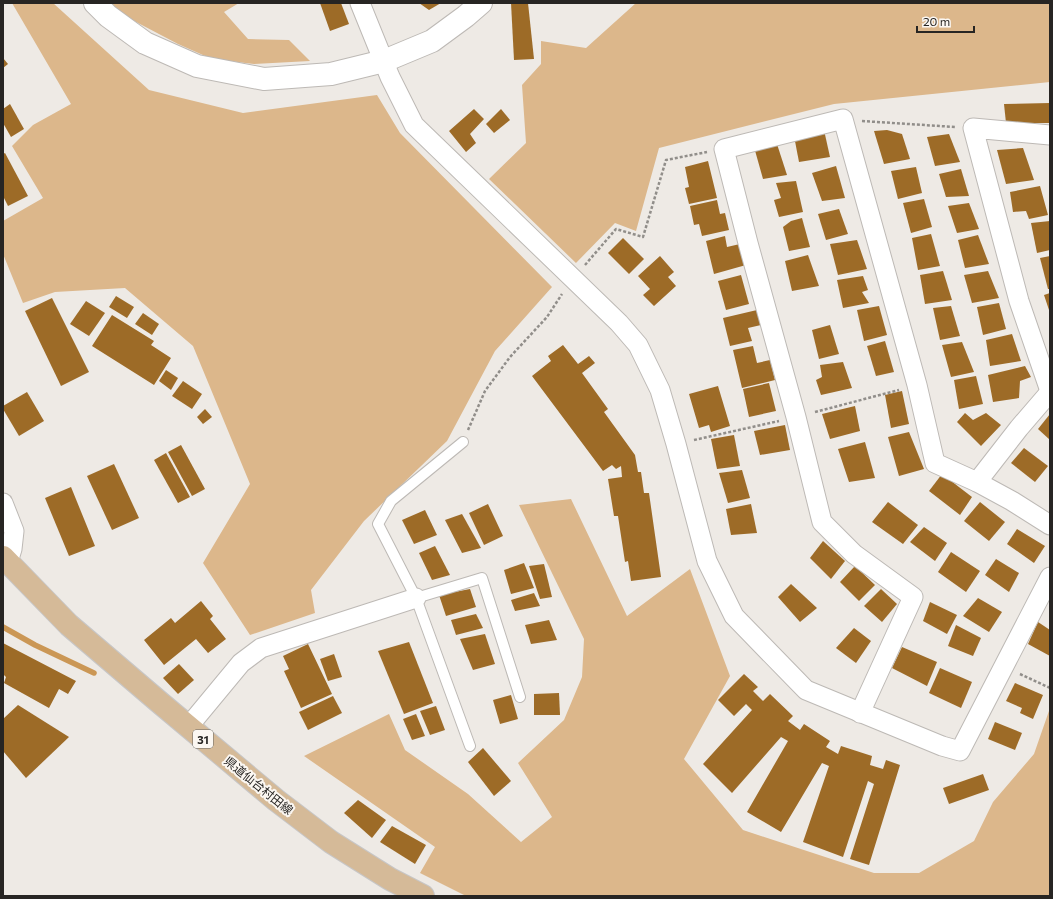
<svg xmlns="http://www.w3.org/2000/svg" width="1053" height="899" font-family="Commissioner,'Noto Sans JP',sans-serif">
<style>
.green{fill:#dcb78b}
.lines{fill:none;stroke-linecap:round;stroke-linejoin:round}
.stream{stroke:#cb9755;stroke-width:5.5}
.building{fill:#9d6b27}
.service-casing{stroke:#bdb9b5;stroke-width:12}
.minor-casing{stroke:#bdb9b5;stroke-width:21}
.tertiary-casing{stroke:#bdb9b5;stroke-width:24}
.primary-casing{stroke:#c7c6c6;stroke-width:24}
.path{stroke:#918e8a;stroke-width:2.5;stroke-dasharray:3 2;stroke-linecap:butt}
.service{stroke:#fff;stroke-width:10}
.minor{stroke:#fff;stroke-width:19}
.tertiary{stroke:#fff;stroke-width:22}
.primary{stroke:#d5ba98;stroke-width:22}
.labels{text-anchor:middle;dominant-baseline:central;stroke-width:4;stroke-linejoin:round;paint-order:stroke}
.shield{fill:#fbf7f2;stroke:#676461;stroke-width:1}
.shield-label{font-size:11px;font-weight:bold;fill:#272523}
.street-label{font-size:12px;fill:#272523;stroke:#fbf7f2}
</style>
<rect width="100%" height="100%" fill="#eeeae5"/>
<g class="green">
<polygon points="12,3 53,3 149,90 243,113 377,95 400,133 552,287 495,351 447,441 364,521 311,590 315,613 250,635 203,563 250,484 193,346 125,288 55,292 23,303 3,254 3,221 43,198 12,146 33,125 71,104"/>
<polygon points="111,3 239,3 224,12 248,39 289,40 310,61 254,64 212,59 178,44 119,13"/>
<polygon points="636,3 1050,3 1050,82 834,104 659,148 636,231 615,223 576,263 489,179 526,143 522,85 541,64 541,41 586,48"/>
<polygon points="571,499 627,616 690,569 730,676 684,759 743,830 874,873 919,873 974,841 993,802 1034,754 1050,708 1050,896 466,896 420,873 435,847 304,756 389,714 405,750 468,794 521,842 552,817 518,763 564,720 582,677 584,639 519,505"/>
</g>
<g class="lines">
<polyline class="stream" points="3,627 35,645 94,673"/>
</g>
<g class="building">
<polygon points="320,3 341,3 349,24 330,31"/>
<polygon points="419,3 441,3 429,10"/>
<polygon points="511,3 528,3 534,59 514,60"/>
<polygon points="3,58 8,64 3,68"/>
<polygon points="1050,103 1050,123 1006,123 1004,104"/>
<polygon points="10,104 24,129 11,137 3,123 3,109"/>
<polygon points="474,109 484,119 470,134 476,143 466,152 449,131"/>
<polygon points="501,109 510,120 494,133 486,124"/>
<polygon points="824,130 830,157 799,162 794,136"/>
<polygon points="887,130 902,134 910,159 884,164 874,131"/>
<polygon points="949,134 960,162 935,166 927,137"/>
<polygon points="776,141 787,175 763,179 754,147"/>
<polygon points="1023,148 1034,180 1006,184 997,150"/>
<polygon points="5,153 28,196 8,206 3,196 3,154"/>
<polygon points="708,161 717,198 689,204 685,188 689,187 685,167"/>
<polygon points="836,166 845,198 822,201 812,173"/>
<polygon points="916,167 922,193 898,199 891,171"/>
<polygon points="961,169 969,196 946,197 939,174"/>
<polygon points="796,181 803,212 779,217 774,200 781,198 776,183"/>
<polygon points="1040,186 1048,215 1029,219 1026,211 1013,212 1010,192"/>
<polygon points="924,199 932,227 911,233 903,203"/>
<polygon points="717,200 720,214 725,213 729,230 702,236 699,224 694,225 690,206"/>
<polygon points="969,203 979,229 957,233 948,206"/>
<polygon points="839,209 848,234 826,240 818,214"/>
<polygon points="802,218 810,247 789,251 783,227 791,221"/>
<polygon points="1050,221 1050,250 1037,253 1031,223"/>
<polygon points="931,234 940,266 918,270 912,238"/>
<polygon points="978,235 989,264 965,268 958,240"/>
<polygon points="725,236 727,247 740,244 746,265 714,274 706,241"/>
<polygon points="623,238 644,259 629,274 608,253"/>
<polygon points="857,240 867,269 838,275 830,244"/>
<polygon points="808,255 819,286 792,291 785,261"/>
<polygon points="660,256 674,272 668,277 676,286 654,306 643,295 650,289 638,276"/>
<polygon points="1050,256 1050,289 1048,289 1040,258"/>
<polygon points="943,271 952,300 925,304 920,275"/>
<polygon points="988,271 999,298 972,303 964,275"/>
<polygon points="741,275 749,304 726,310 718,281"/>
<polygon points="863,276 868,290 862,292 869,303 843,308 837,280"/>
<polygon points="1050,293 1050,313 1044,295"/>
<polygon points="116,296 134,307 127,318 109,307"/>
<polygon points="52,298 89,372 61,386 25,311"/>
<polygon points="86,301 105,313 89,336 70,324"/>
<polygon points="999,303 1006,329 983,335 977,307"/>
<polygon points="879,306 887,335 864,341 857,310"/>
<polygon points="951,306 960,336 940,340 933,308"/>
<polygon points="757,310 761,325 748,328 752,341 730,346 723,318"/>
<polygon points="143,313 159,324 152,335 135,324"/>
<polygon points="112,315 154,341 151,345 171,358 154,385 92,346"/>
<polygon points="830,325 839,354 819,359 812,330"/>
<polygon points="1012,334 1021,361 990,366 986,340"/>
<polygon points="885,341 894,372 876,376 867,346"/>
<polygon points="962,342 974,372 951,377 942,345"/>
<polygon points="563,345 578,364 589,356 595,363 582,373 608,409 604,412 635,455 638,472 641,472 644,493 649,493 661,577 631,581 628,561 625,562 618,516 614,516 608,479 622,477 621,466 616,469 612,465 603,471 532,376 551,361 548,356"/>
<polygon points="753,346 757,363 770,360 775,380 742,388 733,350"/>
<polygon points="843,362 852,388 821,395 816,380 822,377 820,365"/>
<polygon points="1025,366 1031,377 1020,381 1019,398 993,402 988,375"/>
<polygon points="166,370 178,378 171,390 159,381"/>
<polygon points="976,376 983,404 959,409 954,380"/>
<polygon points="183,381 202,394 192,409 172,396"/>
<polygon points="769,383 776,411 749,417 743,389"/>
<polygon points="718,386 730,426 711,432 709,425 699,428 689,394"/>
<polygon points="902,391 909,424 891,428 885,395"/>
<polygon points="27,392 44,421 19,436 3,409 3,406"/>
<polygon points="855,406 860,431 830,439 822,414"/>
<polygon points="205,409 212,417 203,424 197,417"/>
<polygon points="965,413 973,420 986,413 1001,425 981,446 957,422"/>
<polygon points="1050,414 1050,440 1038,429"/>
<polygon points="785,425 790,450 760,455 754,431"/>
<polygon points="909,432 924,469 899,476 888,437"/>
<polygon points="734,435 740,466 717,469 711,439"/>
<polygon points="865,442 875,478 849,482 838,449"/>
<polygon points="181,445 205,489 192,496 168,452"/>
<polygon points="1024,448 1048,466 1035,482 1011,463"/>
<polygon points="166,453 190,497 178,503 154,460"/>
<polygon points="114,464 139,518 112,530 87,476"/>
<polygon points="742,470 750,498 728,503 719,473"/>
<polygon points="942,474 972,497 960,515 929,491"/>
<polygon points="71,487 95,546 69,556 45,498"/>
<polygon points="888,502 918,525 903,544 872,522"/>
<polygon points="980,502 1005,522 989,541 964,521"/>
<polygon points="488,504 503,536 484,545 469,513"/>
<polygon points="751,504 757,533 731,535 726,509"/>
<polygon points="425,510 437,535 414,544 402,520"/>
<polygon points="462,514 481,548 462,553 445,520"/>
<polygon points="924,527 947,543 935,561 910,542"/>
<polygon points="1017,529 1045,546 1034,563 1007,544"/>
<polygon points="823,541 845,561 831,579 810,558"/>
<polygon points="435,546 450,575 432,580 419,553"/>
<polygon points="951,552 980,571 966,592 938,572"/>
<polygon points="996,559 1019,573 1009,592 985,575"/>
<polygon points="524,563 534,588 511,594 504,570"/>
<polygon points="544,564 552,597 540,599 529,566"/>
<polygon points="855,566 875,585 859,601 840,582"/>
<polygon points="791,584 817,608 800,622 778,597"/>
<polygon points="470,589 476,607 446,616 439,595"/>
<polygon points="881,589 897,604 882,622 864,606"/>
<polygon points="534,593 540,606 515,611 511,600"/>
<polygon points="978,598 1002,612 989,632 963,616"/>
<polygon points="201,601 213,616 210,619 226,639 208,653 196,639 164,665 144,640 171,618 175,623"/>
<polygon points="930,602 957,615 947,634 923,621"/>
<polygon points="476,614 483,628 456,635 451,620"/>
<polygon points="549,620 557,640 531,644 525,625"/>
<polygon points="1038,622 1050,630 1050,656 1028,644"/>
<polygon points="956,625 981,638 973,656 948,646"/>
<polygon points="854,628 871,641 856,663 836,648"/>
<polygon points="485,634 495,664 473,670 460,639"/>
<polygon points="409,642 433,703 404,714 378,651"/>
<polygon points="3,643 76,681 68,694 59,689 49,708 4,683 6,677 3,674"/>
<polygon points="308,644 332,694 301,708 284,671 289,669 283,656"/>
<polygon points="902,647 937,662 927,686 892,668"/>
<polygon points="334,654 342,677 328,681 320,659"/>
<polygon points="179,664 194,680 178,694 163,678"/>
<polygon points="940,668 972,682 961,708 929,693"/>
<polygon points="744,674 758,687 753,691 763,701 770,694 793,716 788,721 800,730 804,724 830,741 826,747 838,754 841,746 872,756 870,765 883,769 886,760 900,765 869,865 850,859 874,784 868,781 843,857 803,842 829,766 822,763 781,832 747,812 788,741 781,737 732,793 703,764 752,710 746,704 734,716 718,700"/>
<polygon points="1015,683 1043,695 1033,719 1020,713 1022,708 1006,701"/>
<polygon points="559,693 560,715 534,715 534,694"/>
<polygon points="511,695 518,719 500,724 493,700"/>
<polygon points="333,696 342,713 308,730 299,712"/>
<polygon points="18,705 69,737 26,778 3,751 3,719"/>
<polygon points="436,706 445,730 430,735 420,711"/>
<polygon points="416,714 425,736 412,740 403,719"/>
<polygon points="995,722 1022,733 1015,750 988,739"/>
<polygon points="483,748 511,781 494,796 468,762"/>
<polygon points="983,774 989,790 949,804 943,788"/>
<polygon points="358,800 386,820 372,838 344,813"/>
<polygon points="392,826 426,845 415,864 380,842"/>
</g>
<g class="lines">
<g class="service-casing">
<g id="service">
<polyline points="463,442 391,501 378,524 416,598 470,746"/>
<polyline points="416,598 482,578 520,697"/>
</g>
</g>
<g class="minor-casing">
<g id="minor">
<polyline points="360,3 390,77 414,125 619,323 638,345 660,390 676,444 707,561 734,616 806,690 942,746 960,751 1050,577"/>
<polyline points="1050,135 973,128 1019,301 1050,391"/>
<polyline points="977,482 1019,428 1050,392"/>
<polyline points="3,503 14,531 12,549 8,562"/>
<polyline points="860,713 913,597 854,554 822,522 796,417 748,243 724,149 843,119 917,385 935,463 977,482 1012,501 1050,525"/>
<polyline points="188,727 241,663 261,648 416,598"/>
</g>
</g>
<g class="tertiary-casing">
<polyline id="tertiary" points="95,3 108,16 145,43 197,66 264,79 331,74 384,61 432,41 466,16 481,3"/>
</g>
<g class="primary-casing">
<polyline id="primary" points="3,557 69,625 158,701 276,800 331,842 390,879 423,896"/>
</g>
<g class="path">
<polyline points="862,121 955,127"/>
<polyline points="585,265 616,229 643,237 666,160 707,152"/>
<polyline points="815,412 899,390"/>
<polyline points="468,430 485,391 510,357 547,317 562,294"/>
<polyline points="694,440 779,421"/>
<polyline points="1020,674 1050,688"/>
</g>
<use href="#service" class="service"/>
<use href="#minor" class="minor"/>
<use href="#tertiary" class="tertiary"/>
<use href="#primary" class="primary"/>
</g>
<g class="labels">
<rect class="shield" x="193" y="730" width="20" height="18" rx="3"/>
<g class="shield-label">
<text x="203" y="739">31</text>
</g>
<g class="street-label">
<text transform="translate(259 785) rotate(39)">県道仙台村田線</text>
</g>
</g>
<rect width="1053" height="899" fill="none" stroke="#272523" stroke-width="8"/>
<path d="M917 26v6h57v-6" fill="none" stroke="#272523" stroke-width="2"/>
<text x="923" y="26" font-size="12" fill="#272523" stroke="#fbf7f2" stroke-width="3" paint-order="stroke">20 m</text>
</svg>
